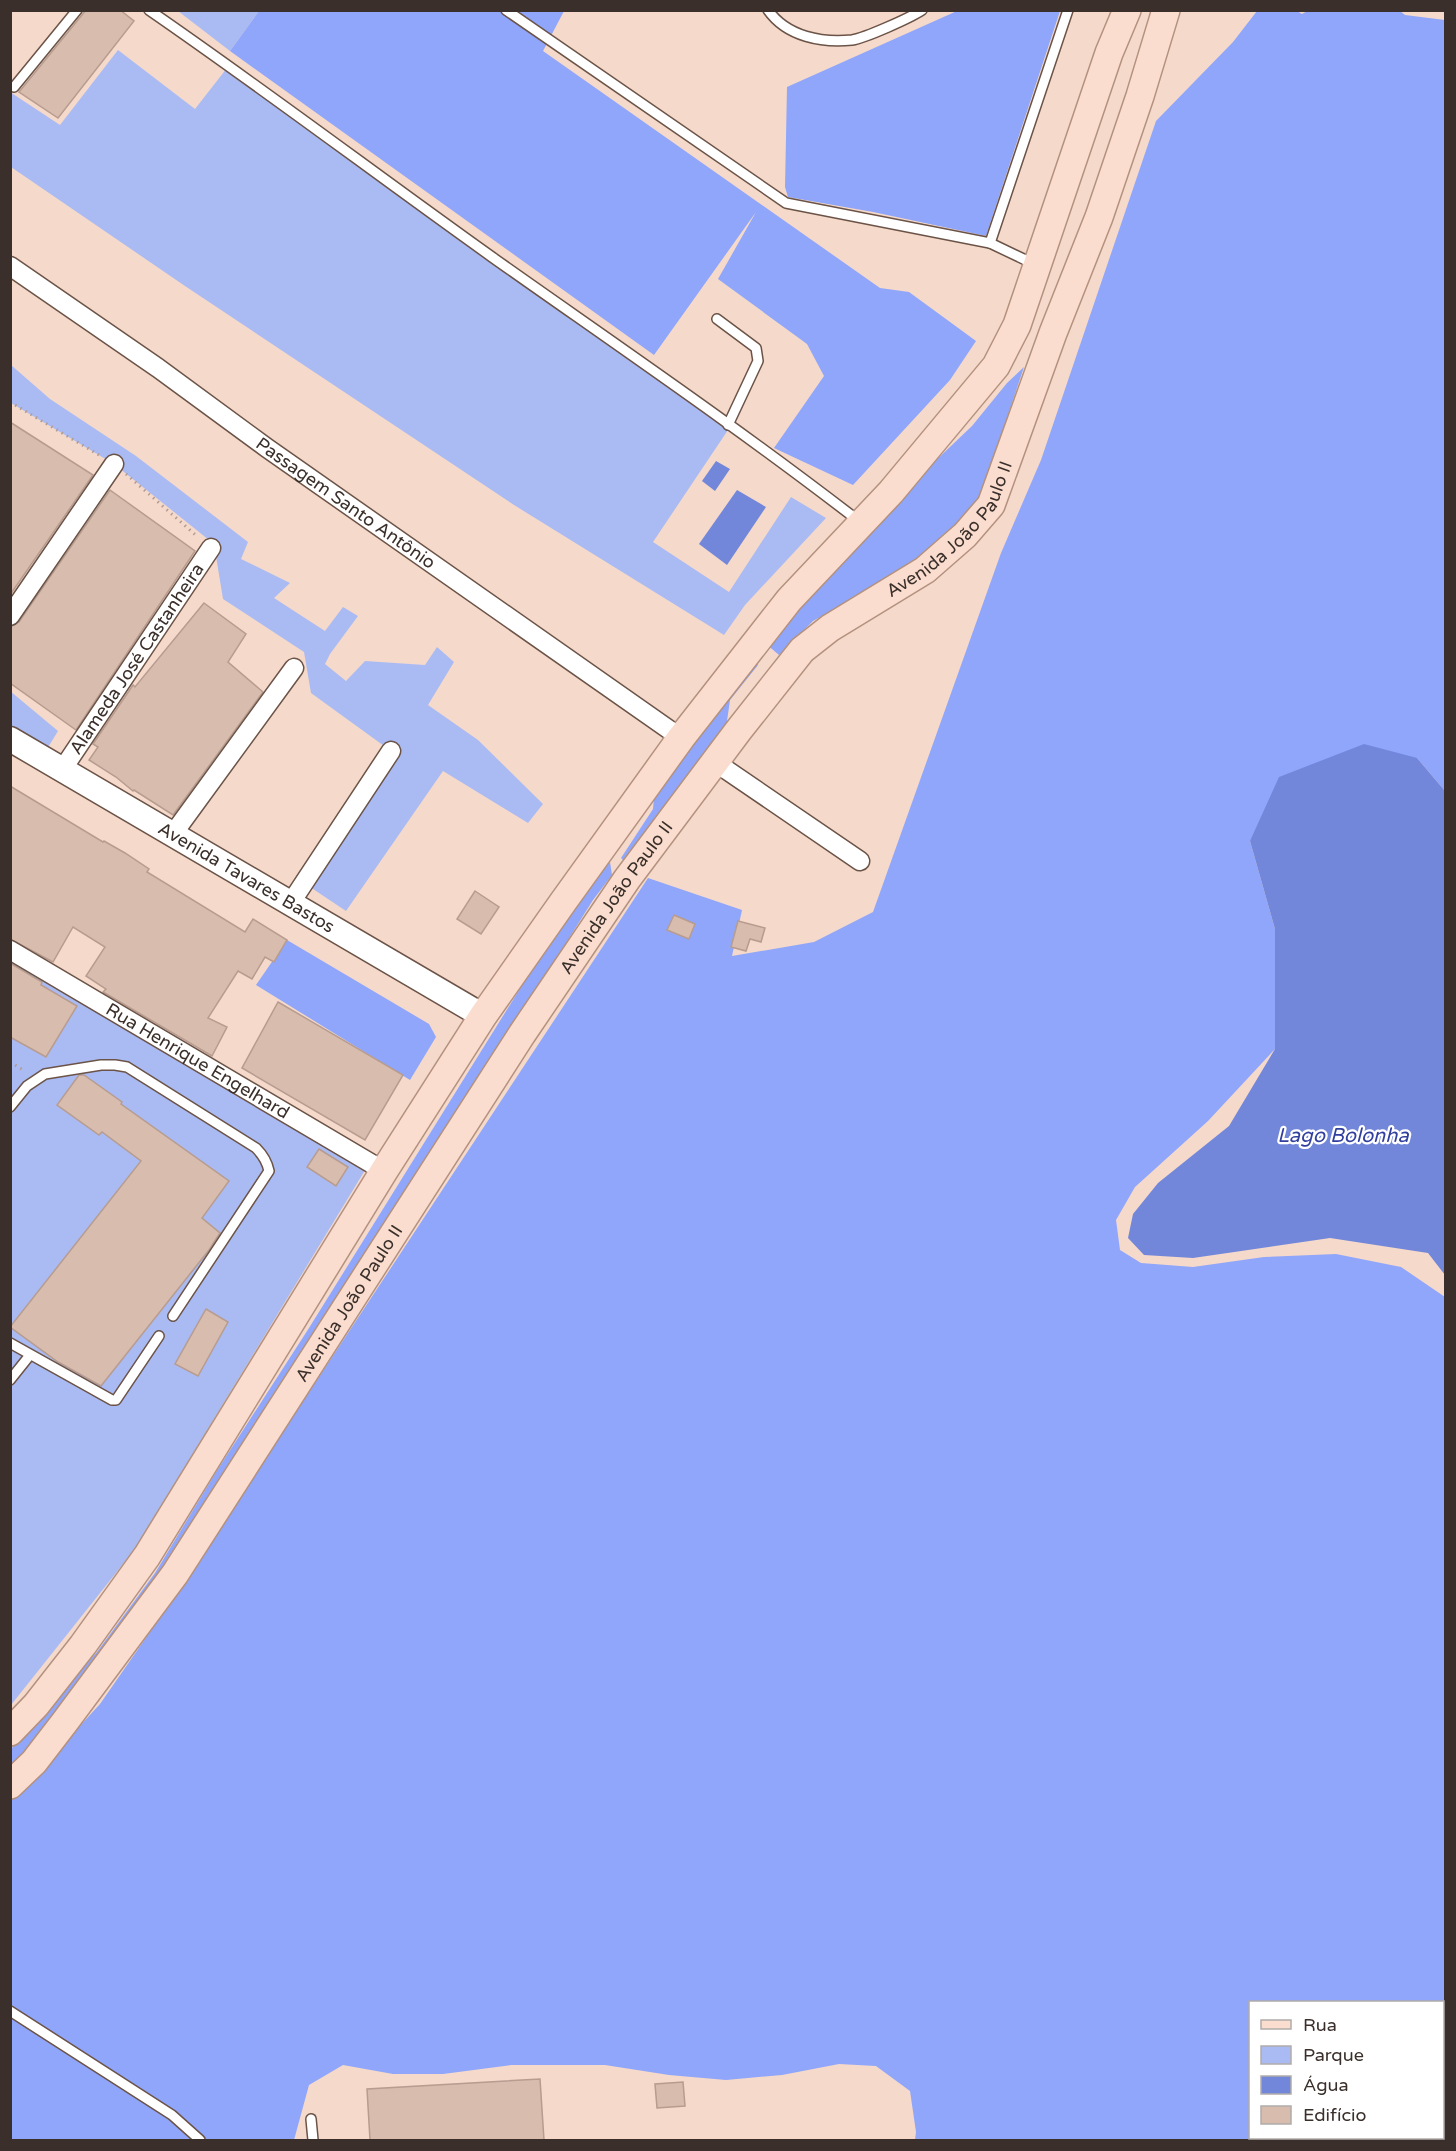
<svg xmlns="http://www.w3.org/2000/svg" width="1456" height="2151" font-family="'Varela Round',sans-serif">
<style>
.green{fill:#aabbf3}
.forest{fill:#8fa6fb;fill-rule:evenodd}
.water{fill:#7287da}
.building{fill:#d8bcae;stroke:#b79c8f;stroke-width:1.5}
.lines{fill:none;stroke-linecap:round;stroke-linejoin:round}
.service-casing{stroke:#6b5347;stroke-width:12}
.minor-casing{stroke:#6b5347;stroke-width:21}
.secondary-casing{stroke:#6b5347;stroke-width:27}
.primary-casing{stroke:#b4917f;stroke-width:30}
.path{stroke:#b29c91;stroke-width:3;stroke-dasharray:1.5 4.5;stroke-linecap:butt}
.service{stroke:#fff;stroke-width:9}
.minor{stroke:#fff;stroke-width:18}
.secondary{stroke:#fff;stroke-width:24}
.primary{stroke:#faddce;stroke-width:27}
.labels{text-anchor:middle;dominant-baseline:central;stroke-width:4.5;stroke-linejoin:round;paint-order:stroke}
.street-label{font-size:18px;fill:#3a2f2a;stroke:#fff}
.water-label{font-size:20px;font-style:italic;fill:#313f9f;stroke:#fff}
</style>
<rect width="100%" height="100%" fill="#f5d9ca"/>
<g class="green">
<polygon points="178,11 259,11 230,51"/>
<polygon points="118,50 195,109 227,68 730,427 653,542 729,592 791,497 826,518 745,605 724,635 514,505 185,286 11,167 10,92 60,125"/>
<polygon points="11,365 50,399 136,456 248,542 241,559 290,583 274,598 325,631 343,607 358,616 330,654 325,664 346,681 365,661 425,665 437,647 454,662 428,705 478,740 543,804 528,823 443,771 346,911 304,883 391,751 311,693 304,652 223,599 214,544 114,464 11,403"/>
<polygon points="10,691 58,731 47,749 11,726"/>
<polygon points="11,950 370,1162 135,1549 11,1705"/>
</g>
<g class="forest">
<path d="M1309 10 1400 11 1405 15 1445 20V791L1417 758 1250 841 1275 929V1049L1208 1121 1135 1187 1116 1220 1120 1250 1141 1263 1193 1267 1264 1257 1336 1254 1401 1267 1445 1297V2140H915L916 2132 910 2091 876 2066 839 2064 782 2075 726 2080 669 2075 605 2065H511L443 2074H393L343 2065 309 2085 294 2140H11L10 1802 100 1704 168 1606 648 878 742 910 732 956 814 942 873 912 1001 553 1041 460 1156 121 1233 42 1257 11H1297L1302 14ZM1250 2002H1442V2138H1250Z"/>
<polygon points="259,11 564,11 543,51 880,288 909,292 976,341 950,380 853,485 774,448 824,376 807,344 718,279 756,212 654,355 230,51"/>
<polygon points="957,11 1060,11 986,236 873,212 788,197 785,187 787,87"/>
<polygon points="1024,367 980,499 947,540 874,588 813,621 779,655 765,643 911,484 972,426 1007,383"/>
<polygon points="752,656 758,665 730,700 726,728 627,864 621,858 653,809 655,787"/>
<polygon points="610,862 612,875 593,900 524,1010 461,1103 376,1242 149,1601 30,1748 11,1768 11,1749 97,1652 155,1573 218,1469 309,1328 544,950 590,880"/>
<polygon points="287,940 429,1024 436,1037 410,1080 256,985"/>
</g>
<g class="water">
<polygon points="716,461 730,469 715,491 702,481"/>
<polygon points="737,490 766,507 727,565 699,544"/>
<polygon points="1364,744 1417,758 1445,791 1445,1275 1428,1253 1330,1238 1193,1258 1144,1255 1128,1238 1133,1214 1158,1183 1229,1126 1275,1049 1275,929 1250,841 1279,777"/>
</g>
<g class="building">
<polygon points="86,10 120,10 134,21 58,118 19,92"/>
<polygon points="10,422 93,475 10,595"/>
<polygon points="110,490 195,551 76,730 10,683 10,627 19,622"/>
<polygon points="204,603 246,634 228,662 263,692 173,815 134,790 133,791 116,777 89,760 98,747 93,744 133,685 135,687"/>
<polygon points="10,786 103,842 104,841 125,853 149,869 147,872 245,932 253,919 287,940 274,962 265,957 252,979 238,971 208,1018 227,1027 212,1056 103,992 106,989 86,976 105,947 73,927 53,962 10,939"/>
<polygon points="475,891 499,907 481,934 457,919"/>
<polygon points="674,915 695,924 689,939 667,930"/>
<polygon points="738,921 765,928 761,942 750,939 746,951 731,947"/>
<polygon points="10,963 42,982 41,985 77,1006 46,1057 10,1037"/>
<polygon points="278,1002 403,1075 365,1140 242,1068"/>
<polygon points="79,1075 84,1075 122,1102 121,1104 229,1181 202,1218 220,1233 209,1250 101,1386 58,1362 10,1327 141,1161 102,1132 99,1135 57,1105"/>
<polygon points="319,1149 348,1167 336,1186 307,1167"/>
<polygon points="206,1309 228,1322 198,1376 175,1364"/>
<polygon points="540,2079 544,2140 370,2140 367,2089"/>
<polygon points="683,2082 685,2106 657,2108 655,2084"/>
</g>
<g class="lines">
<g class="service-casing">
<g id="service">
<path d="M149 10C265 90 377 175 492 257 615 344 740 429 860 522"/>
<polyline points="506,10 786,203 990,243 1068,10"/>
<path d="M768 10C787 37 822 43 852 40 865 38 910 18 922 10"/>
<polyline points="14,87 77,10"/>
<polyline points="990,243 1034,264"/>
<polyline points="717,319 756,348 758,361 728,425"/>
<path d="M10 1107 27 1086 45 1074 101 1065H115L127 1067 256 1148C263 1155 267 1161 269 1171L173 1316"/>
<polyline points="10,1343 112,1400 116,1400 159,1336"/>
<polyline points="10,1380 30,1355"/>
<polyline points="10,2011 172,2115 200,2140"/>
<polyline points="311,2119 313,2140"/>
</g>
</g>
<g class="minor-casing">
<g id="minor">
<path id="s1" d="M10 266 158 368 267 448 681 738"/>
<polyline points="10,616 114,464"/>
<polyline points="715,762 860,861"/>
<path id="s2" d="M62 770 211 548"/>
<polyline points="173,834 294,668"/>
<polyline points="290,904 391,751"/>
<path id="s3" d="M10 950 384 1171"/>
</g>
</g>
<g class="secondary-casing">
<g id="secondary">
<path id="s4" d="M10 739 483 1016"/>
</g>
</g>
<g class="primary-casing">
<g id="primary">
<polyline points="10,1732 36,1705 83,1645 147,1556 384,1171 483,1016 563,902 681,738 789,600 891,492 996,366 1017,325 1109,53 1127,10"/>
<path id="s5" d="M10 1785 34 1762 64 1723 175 1574 522 1034 627 879 738 731 802 650 830 628 925 570 965 535 991 505 1053 333 1099 217 1140 96 1166 10"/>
</g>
</g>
<g class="path">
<polyline points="10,402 99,455"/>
<polyline points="126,474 198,537"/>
<polyline points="10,1062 25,1071"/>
</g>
<use href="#service" class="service"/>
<use href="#minor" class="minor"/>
<use href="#secondary" class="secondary"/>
<use href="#primary" class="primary"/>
</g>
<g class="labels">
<g class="street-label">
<text stroke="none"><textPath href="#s1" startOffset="411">Passagem Santo Antônio</textPath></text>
<text stroke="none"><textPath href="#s5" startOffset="1580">Avenida João Paulo II</textPath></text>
<text stroke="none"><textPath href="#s2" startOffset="134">Alameda José Castanheira</textPath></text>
<text stroke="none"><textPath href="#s4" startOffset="274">Avenida Tavares Bastos</textPath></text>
<text stroke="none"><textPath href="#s5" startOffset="1076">Avenida João Paulo II</textPath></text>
<text stroke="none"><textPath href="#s3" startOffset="218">Rua Henrique Engelhard</textPath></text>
<text stroke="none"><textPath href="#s5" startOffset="590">Avenida João Paulo II</textPath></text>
</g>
<g class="water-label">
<text x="1343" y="1136">Lago Bolonha</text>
</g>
</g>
<rect width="1456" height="2151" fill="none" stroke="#3a2f2a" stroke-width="24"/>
<rect x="1249" y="2001" width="195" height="138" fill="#ffffff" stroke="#b0acaa" stroke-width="1.5"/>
<rect x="1261" y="2020" width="30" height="9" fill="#faddce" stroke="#b0acaa" stroke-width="1.5"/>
<text x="1303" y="2031" font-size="18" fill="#3a2f2a">Rua</text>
<rect x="1261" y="2046" width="30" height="18" fill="#aabbf3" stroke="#b0acaa" stroke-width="1.5"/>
<text x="1303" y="2061" font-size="18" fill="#3a2f2a">Parque</text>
<rect x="1261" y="2076" width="30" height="18" fill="#7287da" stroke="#b0acaa" stroke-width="1.5"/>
<text x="1303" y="2091" font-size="18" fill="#3a2f2a">Água</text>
<rect x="1261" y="2106" width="30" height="18" fill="#d8bcae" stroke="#b0acaa" stroke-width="1.5"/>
<text x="1303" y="2121" font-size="18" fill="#3a2f2a">Edifício</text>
</svg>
